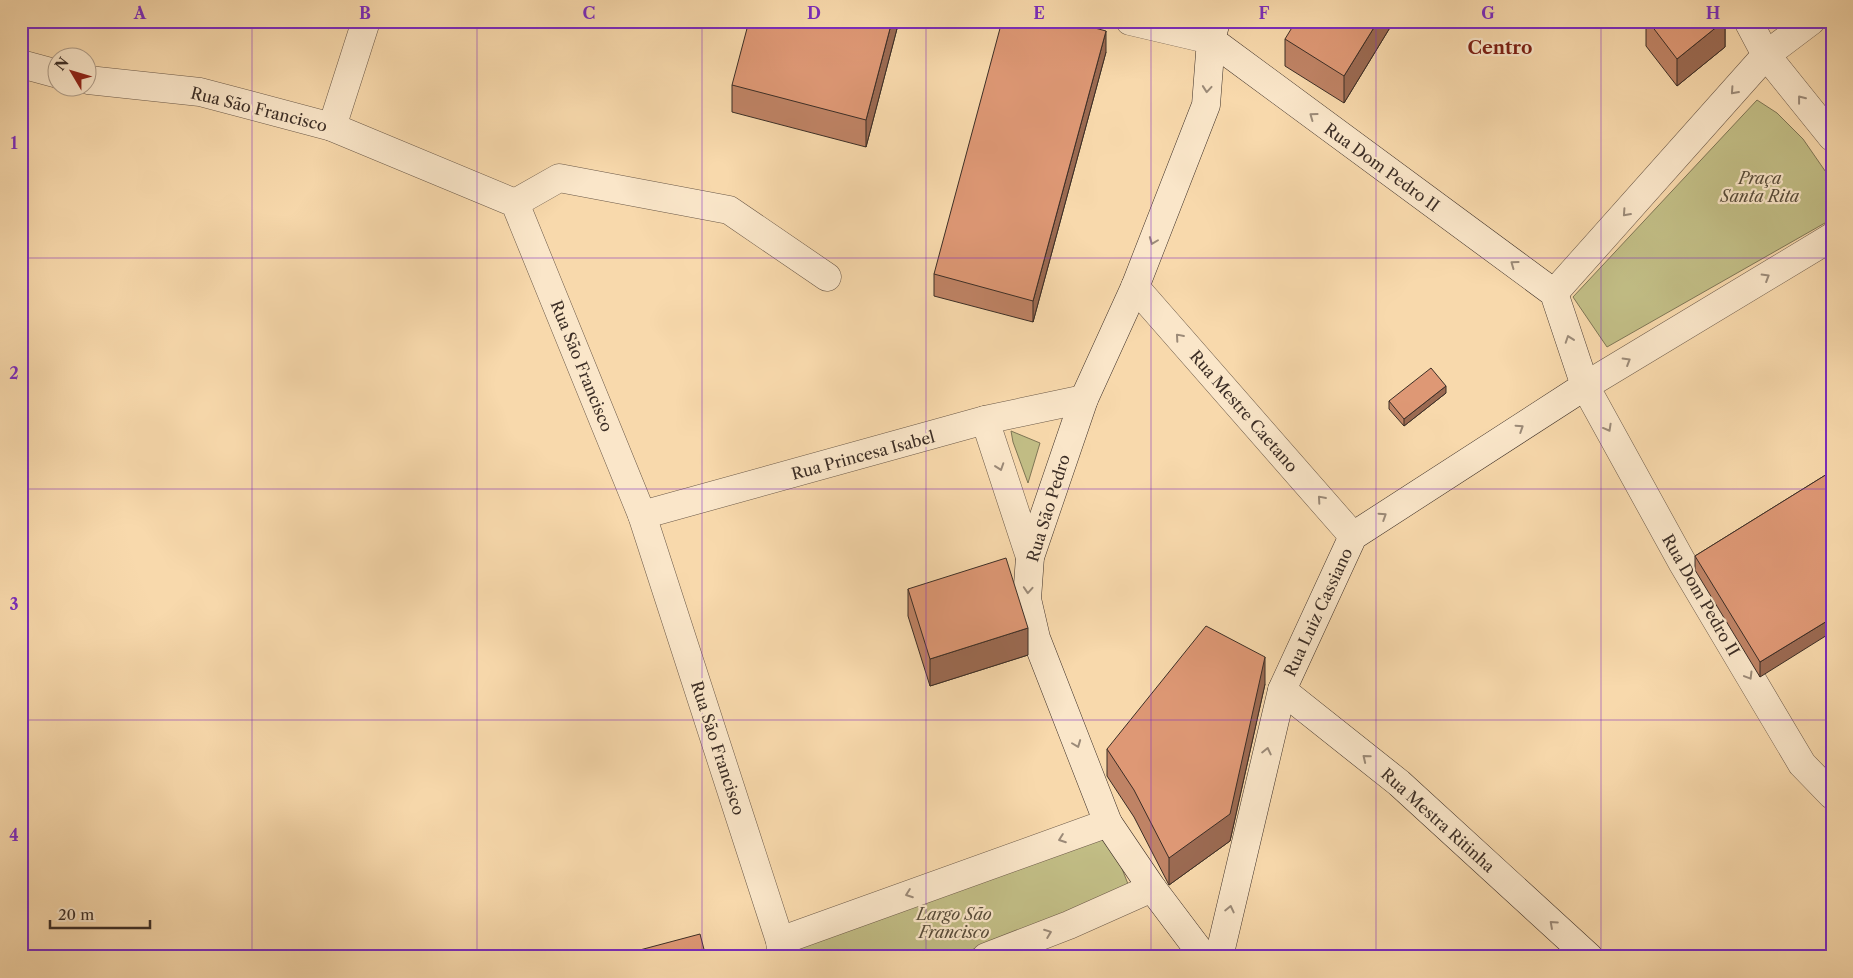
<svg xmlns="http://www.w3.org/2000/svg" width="1853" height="978" font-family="'Libre Caslon Text',serif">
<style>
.green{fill:#c2be86;stroke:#7f7656}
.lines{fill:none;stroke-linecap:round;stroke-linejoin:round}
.minor-casing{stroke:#6b5948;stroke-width:29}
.secondary-casing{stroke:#3c2e26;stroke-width:29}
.minor{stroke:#fae6c9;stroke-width:28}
.secondary{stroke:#fae6c9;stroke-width:28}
.wall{fill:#bf8365;stroke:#3c2e26}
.shaded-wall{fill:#9b6a52;stroke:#3c2e26}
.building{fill:#de9875;stroke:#3c2e26}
.oneway{stroke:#9b8a78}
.grid{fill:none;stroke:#7b2cbf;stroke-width:1;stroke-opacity:0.55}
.labels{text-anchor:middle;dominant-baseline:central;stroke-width:4.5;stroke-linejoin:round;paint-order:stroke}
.street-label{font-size:16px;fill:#3c2e26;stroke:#fae6c9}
.park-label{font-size:16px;font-style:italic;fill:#574b39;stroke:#fae6c9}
.neighbourhood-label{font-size:18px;font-weight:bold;fill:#7a1f14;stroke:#fae6c9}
.neatline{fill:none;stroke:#7b2cbf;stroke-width:2}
.grid-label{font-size:16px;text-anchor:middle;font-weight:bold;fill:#7b2cbf}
</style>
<rect width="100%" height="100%" fill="#f8d9ac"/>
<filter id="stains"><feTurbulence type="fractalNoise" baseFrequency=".004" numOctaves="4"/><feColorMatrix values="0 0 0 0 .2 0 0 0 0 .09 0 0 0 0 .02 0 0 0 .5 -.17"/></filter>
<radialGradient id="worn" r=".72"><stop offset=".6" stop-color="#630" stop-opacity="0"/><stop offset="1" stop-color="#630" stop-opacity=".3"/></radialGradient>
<g class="green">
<polygon points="1757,100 1777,113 1803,139 1830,178 1832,219 1607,347 1573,297"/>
<polygon points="1011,431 1040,443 1028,483 1013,442"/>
<polygon points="1109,836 1130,889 953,957 791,957 788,947"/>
</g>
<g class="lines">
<g class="minor-casing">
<g id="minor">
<polyline points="1130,21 1211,40"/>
<polyline points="1748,21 1766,55 1832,137"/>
<polyline points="21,64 58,74"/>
<polyline points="88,80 200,92 332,127 515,203 642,515 780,941 782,957"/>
<polyline points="332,127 366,21"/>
<polyline points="515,203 559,178 729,210 827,277"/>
<polyline points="1832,237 1585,386 1682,562 1802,764 1832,795"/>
<polyline points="1135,287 1353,536"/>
<polyline points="1554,293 1766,55 1811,21"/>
<polyline points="985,420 1030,557"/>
<polyline points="642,515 985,420 1084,399"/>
<polyline points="780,941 1108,823"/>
<polyline points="986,957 1069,925 1152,888"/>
</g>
</g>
<g class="secondary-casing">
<g id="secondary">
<polyline points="1211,40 1554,293 1585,386 1353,536 1282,690 1219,957"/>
<polyline points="1282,690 1399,783 1589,957"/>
<polyline points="1204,957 1152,888 1108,823 1036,638 1027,599 1030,557 1084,399 1135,287 1206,105 1211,40 1216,21"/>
</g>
</g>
<use href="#minor" class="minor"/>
<use href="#secondary" class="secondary"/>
</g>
<g class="wall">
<polygon points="899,21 866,147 732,112 732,85"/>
<polygon points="1394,21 1344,103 1285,66 1285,39"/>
<polygon points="1646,21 1725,21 1725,47 1677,86 1646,46"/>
<polygon points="1106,52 1033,322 934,296 934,274"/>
<polygon points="1446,393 1404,426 1389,409 1389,401"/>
<polygon points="1832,471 1760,677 1695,570 1695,556"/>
<polygon points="908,589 1028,655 930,686 908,616"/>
<polygon points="1265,684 1230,841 1169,885 1134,817 1107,776 1107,749"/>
</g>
<g class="shaded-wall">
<polygon points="892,21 899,21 866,147 866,120"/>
<polygon points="1378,21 1394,21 1344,103 1344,76"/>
<polygon points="1724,21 1725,21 1725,47 1677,86 1677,59"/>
<polygon points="1106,31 1106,52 1033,322 1033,301"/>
<polygon points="1446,386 1446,393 1404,426 1404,419"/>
<polygon points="1832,618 1832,632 1760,677 1760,662"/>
<polygon points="1028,628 1028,655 930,686 930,659"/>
<polygon points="1265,657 1265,684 1230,841 1169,885 1169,858"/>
</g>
<g class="building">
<polygon points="749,21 892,21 866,120 732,85"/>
<polygon points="1002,21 1069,21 1106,31 1033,301 934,274"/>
<polygon points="1296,21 1378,21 1344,76 1285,39"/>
<polygon points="1648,21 1724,21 1677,59"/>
<polygon points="1431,368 1446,386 1404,419 1389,401"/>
<polygon points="1832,471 1832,618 1760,662 1695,556"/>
<polygon points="1006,558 1028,628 930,659 908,589"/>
<polygon points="1206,626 1265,657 1230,814 1169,858 1134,790 1107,749"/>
<polygon points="700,934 706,957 637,957 636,951"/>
</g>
<defs><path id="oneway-chevron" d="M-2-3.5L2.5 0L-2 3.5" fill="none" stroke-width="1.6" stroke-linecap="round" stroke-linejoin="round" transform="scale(1.25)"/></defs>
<g class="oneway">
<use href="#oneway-chevron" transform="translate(1207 89) rotate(95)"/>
<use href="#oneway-chevron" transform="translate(1734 91) rotate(132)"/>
<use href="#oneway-chevron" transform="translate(1801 99) rotate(-128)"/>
<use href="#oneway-chevron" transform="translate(1313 116) rotate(-144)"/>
<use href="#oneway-chevron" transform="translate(1626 213) rotate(132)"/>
<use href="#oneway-chevron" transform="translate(1153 241) rotate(111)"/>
<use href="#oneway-chevron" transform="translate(1514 264) rotate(-144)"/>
<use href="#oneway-chevron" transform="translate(1766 277) rotate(-31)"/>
<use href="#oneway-chevron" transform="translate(1179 337) rotate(-131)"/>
<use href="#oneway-chevron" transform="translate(1569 339) rotate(-109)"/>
<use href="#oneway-chevron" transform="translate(1627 361) rotate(-31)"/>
<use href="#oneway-chevron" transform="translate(1520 428) rotate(-33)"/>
<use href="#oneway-chevron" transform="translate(1608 428) rotate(61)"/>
<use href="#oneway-chevron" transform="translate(1000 467) rotate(71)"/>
<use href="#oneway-chevron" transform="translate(1321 499) rotate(-131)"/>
<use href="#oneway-chevron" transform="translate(1383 516) rotate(-33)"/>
<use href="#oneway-chevron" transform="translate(1028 590) rotate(94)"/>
<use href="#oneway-chevron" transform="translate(1749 676) rotate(59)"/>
<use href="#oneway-chevron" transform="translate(1077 744) rotate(69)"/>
<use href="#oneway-chevron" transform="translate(1267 751) rotate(-77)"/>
<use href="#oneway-chevron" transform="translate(1366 758) rotate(-141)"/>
<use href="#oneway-chevron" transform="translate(1062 839) rotate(160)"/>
<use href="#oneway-chevron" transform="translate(909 894) rotate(160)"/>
<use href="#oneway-chevron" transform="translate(1230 909) rotate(-77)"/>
<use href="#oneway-chevron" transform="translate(1553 924) rotate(-138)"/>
<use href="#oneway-chevron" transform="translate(1048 933) rotate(-21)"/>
</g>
<path class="grid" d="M252 21V957M477 21V957M702 21V957M926 21V957M1151 21V957M1376 21V957M1601 21V957M21 258H1832M21 489H1832M21 720H1832"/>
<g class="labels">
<g class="street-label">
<text transform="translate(259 109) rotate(14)">Rua São Francisco</text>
<text transform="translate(1382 167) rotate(36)">Rua Dom Pedro II</text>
<text transform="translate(582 366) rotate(68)">Rua São Francisco</text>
<text transform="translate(1244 411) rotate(49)">Rua Mestre Caetano</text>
<text transform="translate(863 455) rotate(-15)">Rua Princesa Isabel</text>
<text transform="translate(1048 508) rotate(-73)">Rua São Pedro</text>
<text transform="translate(1701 595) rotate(60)">Rua Dom Pedro II</text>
<text transform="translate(1318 612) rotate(-65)">Rua Luiz Cassiano</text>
<text transform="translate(718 748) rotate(72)">Rua São Francisco</text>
<text transform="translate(1438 820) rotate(42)">Rua Mestra Ritinha</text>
</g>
<g class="park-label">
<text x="1760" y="178">Praça<tspan x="1760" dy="18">Santa Rita</tspan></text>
<text x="954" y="914">Largo São<tspan x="954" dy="18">Francisco</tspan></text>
</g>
<g class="neighbourhood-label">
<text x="1500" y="48">Centro</text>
</g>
</g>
<rect width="1853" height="978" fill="none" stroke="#f8d9ac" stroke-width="55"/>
<g transform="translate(72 72) rotate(308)"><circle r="24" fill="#fae6c9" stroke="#ae9c88"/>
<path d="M0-4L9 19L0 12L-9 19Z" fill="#8f2418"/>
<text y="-8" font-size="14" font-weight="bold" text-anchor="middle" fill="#3c2e26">N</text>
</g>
<path d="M50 920v8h100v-8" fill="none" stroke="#3c2e26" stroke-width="2.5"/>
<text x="58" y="920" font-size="15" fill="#3c2e26" stroke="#fae6c9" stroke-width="4" paint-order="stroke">20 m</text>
<rect x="28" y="28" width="1798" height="922" class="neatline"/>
<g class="grid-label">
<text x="140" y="19">A</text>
<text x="365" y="19">B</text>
<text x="589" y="19">C</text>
<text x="814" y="19">D</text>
<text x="1039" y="19">E</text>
<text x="1264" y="19">F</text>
<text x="1488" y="19">G</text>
<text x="1713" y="19">H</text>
<text x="14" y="149">1</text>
<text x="14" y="379">2</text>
<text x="14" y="610">3</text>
<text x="14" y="841">4</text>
</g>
<rect width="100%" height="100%" filter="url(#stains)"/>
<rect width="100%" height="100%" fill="url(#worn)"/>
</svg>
